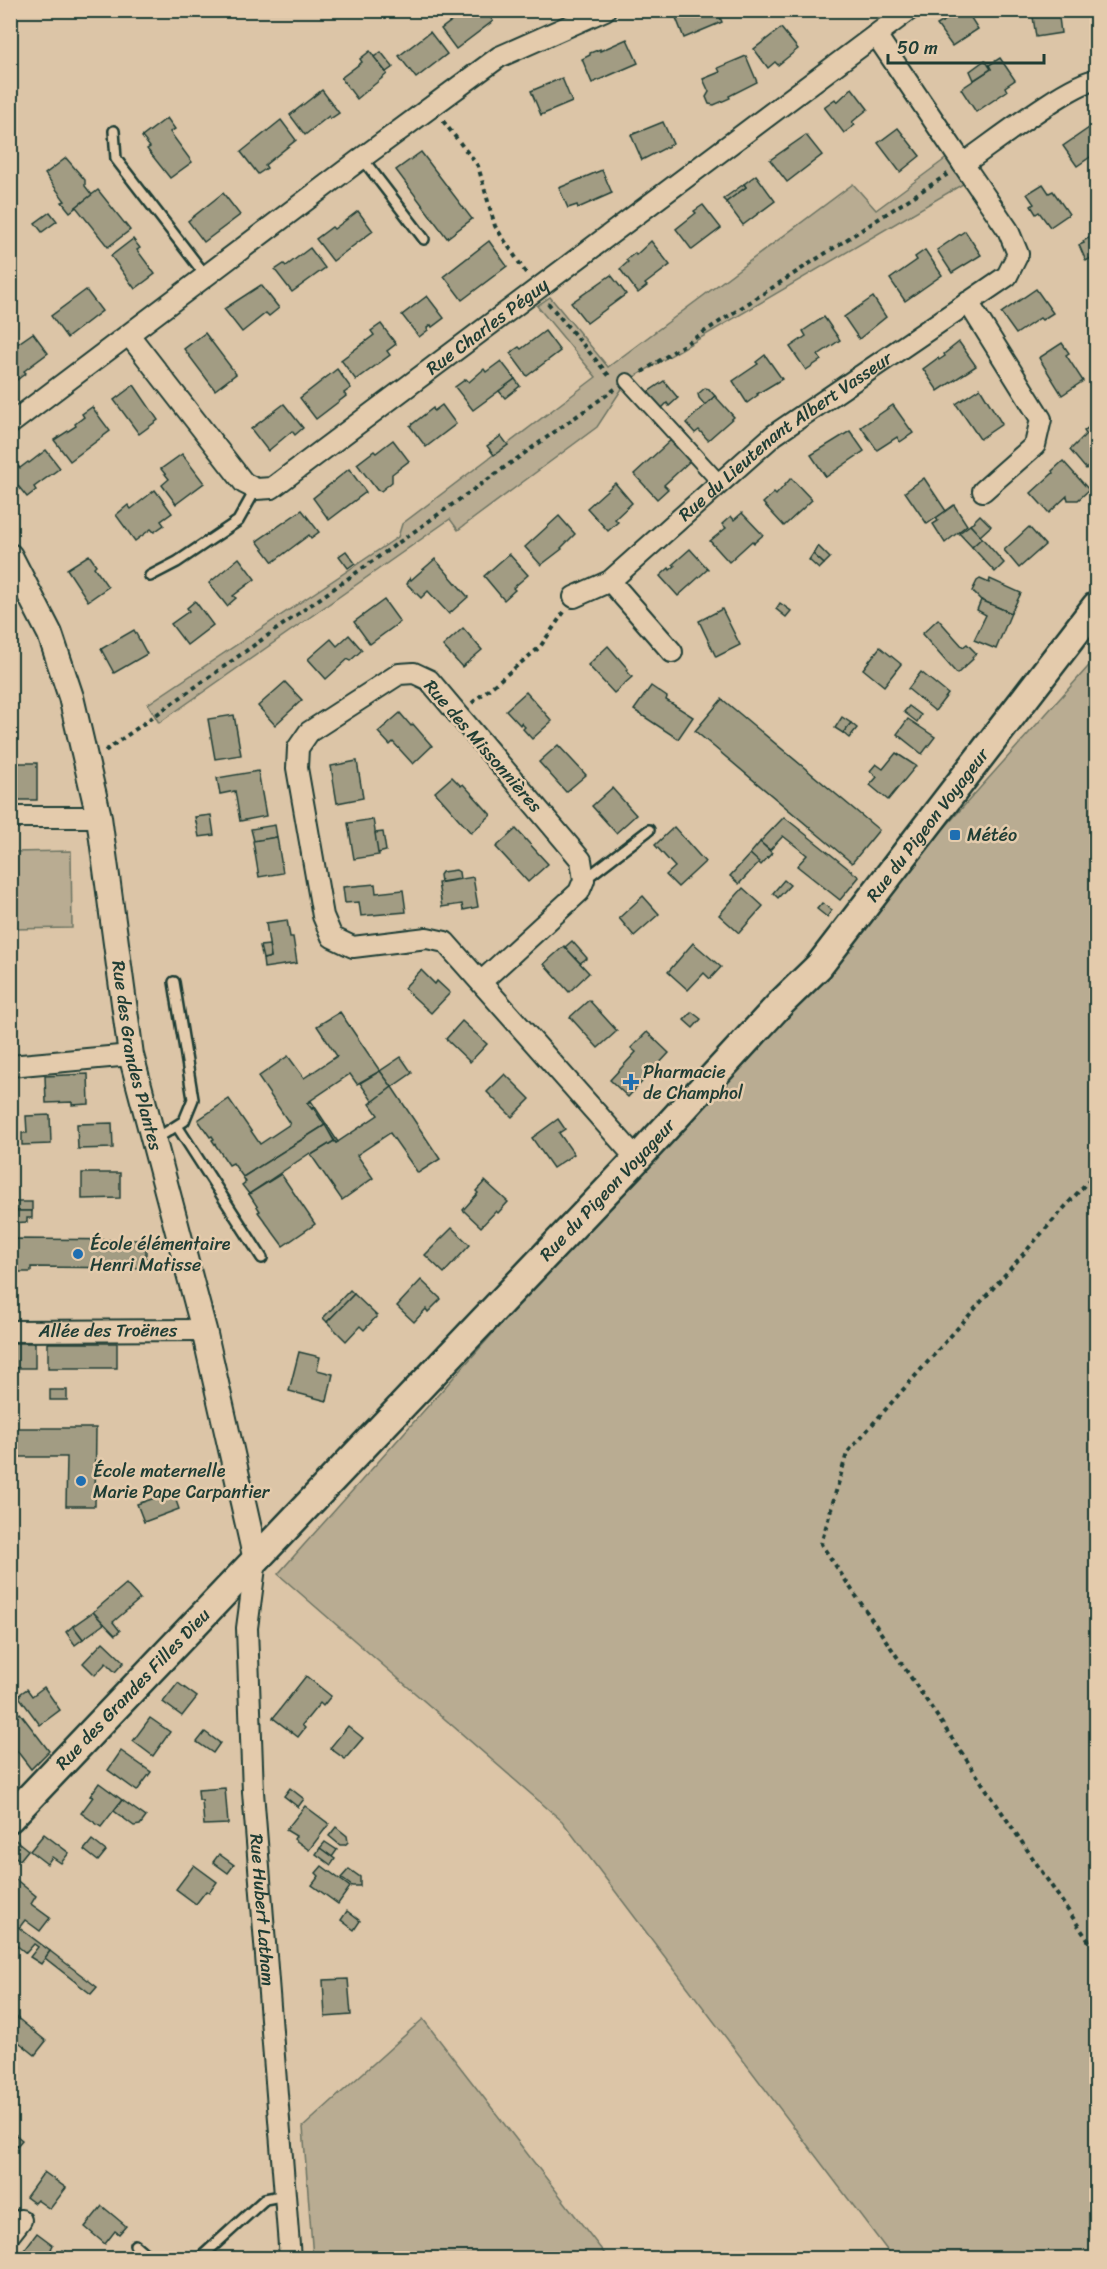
<svg xmlns="http://www.w3.org/2000/svg" width="1107" height="2269" font-family="Sriracha,sans-serif">
<style>
.green{fill:#b9ac92;stroke:#6c7463;stroke-width:1.5}
.building{fill:#a29c83;stroke:#1f3d34;stroke-width:1.5}
.lines{fill:none;stroke-linecap:round;stroke-linejoin:round}
.service-casing{stroke:#1f3d34;stroke-width:14}
.pedestrian-casing{stroke:#1f3d34;stroke-width:18}
.minor-casing{stroke:#1f3d34;stroke-width:24}
.tertiary-casing{stroke:#1f3d34;stroke-width:28}
.secondary-casing{stroke:#1f3d34;stroke-width:32}
.path{stroke:#1f3d34;stroke-width:4;stroke-dasharray:4.5 4.5;stroke-linecap:butt}
.service{stroke:#e4cbac;stroke-width:9}
.pedestrian{stroke:#e4cbac;stroke-width:14}
.minor{stroke:#e4cbac;stroke-width:20}
.tertiary{stroke:#e4cbac;stroke-width:24}
.secondary{stroke:#e4cbac;stroke-width:27}
.poi-dot{fill:#1f6fb2;stroke:#e4cbac;stroke-width:2}
.labels{text-anchor:middle;dominant-baseline:central;stroke-width:5;stroke-linejoin:round;paint-order:stroke}
.street-label{font-size:18px;fill:#1f3d34;stroke:#e4cbac}
.poi-label{font-size:18px;fill:#1f3d34;stroke:#e4cbac;text-anchor:start}
</style>
<rect width="100%" height="100%" fill="#dcc5a7"/>
<filter id="ink" filterUnits="userSpaceOnUse"><feTurbulence type="fractalNoise" baseFrequency=".0167" numOctaves="2"/><feDisplacementMap in="SourceGraphic" scale="12" xChannelSelector="R" yChannelSelector="G"/><feConvolveMatrix kernelMatrix="1 2 1 2 8 2 1 2 1" color-interpolation-filters="sRGB"/></filter>
<g filter="url(#ink)">
<g class="green">
<polygon points="948,157 963,184 627,381 597,427 458,530 450,519 159,723 148,704 398,537 402,524 596,377 537,306 550,297 608,367 853,184 876,210"/>
<polygon points="1096,658 1096,2258 893,2258 562,1821 278,1574"/>
<polygon points="71,851 72,928 11,929 11,852"/>
<polygon points="423,2019 608,2258 313,2258 303,2127"/>
</g>
<g class="building">
<polygon points="460,10 485,10 493,21 456,49 441,29 462,13"/>
<polygon points="685,10 717,10 722,22 684,38 675,15"/>
<polygon points="963,10 966,10 978,29 952,46 937,25"/>
<polygon points="1032,10 1058,10 1061,33 1036,37"/>
<polygon points="781,28 798,49 778,65 775,62 768,68 754,49"/>
<polygon points="430,32 447,54 416,78 399,56"/>
<polygon points="627,39 638,63 592,83 582,59 590,55 590,53 600,49 600,51"/>
<polygon points="370,51 387,74 357,99 341,78 362,62 360,59"/>
<polygon points="381,52 393,67 386,72 374,57"/>
<polygon points="746,56 757,82 729,96 730,98 714,105 709,104 706,97 709,92 703,79 720,72 718,68"/>
<polygon points="1000,58 1015,80 1005,87 1007,91 976,112 961,89 991,69 989,65"/>
<polygon points="985,60 991,69 974,80 970,71"/>
<polygon points="562,78 572,102 541,115 531,91"/>
<polygon points="852,88 868,109 852,122 855,125 844,133 824,107 835,99 837,102"/>
<polygon points="322,90 339,113 330,119 329,116 305,135 290,115"/>
<polygon points="167,118 175,129 170,132 192,162 170,178 147,149 150,147 142,137"/>
<polygon points="281,120 296,140 265,165 267,168 258,174 241,152"/>
<polygon points="663,122 673,144 642,160 631,135"/>
<polygon points="898,128 920,156 900,172 878,143"/>
<polygon points="1089,128 1096,139 1096,153 1077,166 1063,146"/>
<polygon points="806,135 822,155 787,182 770,160"/>
<polygon points="421,152 472,219 447,238 396,170"/>
<polygon points="66,158 85,180 85,186 92,195 70,212 62,202 65,201 45,174"/>
<polygon points="602,170 612,193 578,208 577,205 568,208 559,188"/>
<polygon points="756,175 775,201 743,225 726,202 746,187 744,184"/>
<polygon points="744,184 746,187 726,202 723,199"/>
<polygon points="1043,184 1049,193 1053,191 1069,214 1050,227 1039,212 1036,214 1031,206 1034,204 1027,194"/>
<polygon points="98,190 130,230 108,247 76,207"/>
<polygon points="223,193 240,215 204,242 188,221"/>
<polygon points="703,205 721,228 692,250 676,229 696,213 694,211"/>
<polygon points="358,211 373,231 333,261 316,239 332,227 334,229"/>
<polygon points="50,212 57,221 42,232 35,223"/>
<polygon points="965,231 981,255 952,273 937,250"/>
<polygon points="1096,234 1096,269 1091,258 1086,261 1079,245 1084,243 1083,241"/>
<polygon points="133,239 140,248 137,250 155,274 135,289 111,256"/>
<polygon points="489,241 507,266 462,300 444,276"/>
<polygon points="651,241 670,265 645,284 647,286 638,293 620,269 628,262 626,260 635,253 636,255"/>
<polygon points="310,248 325,268 292,292 275,270 284,264 286,266"/>
<polygon points="925,250 942,275 905,301 890,279 917,260 915,257"/>
<polygon points="611,275 626,294 587,323 571,303"/>
<polygon points="261,285 279,308 269,316 266,313 242,332 224,309"/>
<polygon points="1036,289 1053,313 1042,320 1040,318 1016,334 1001,313"/>
<polygon points="86,290 102,311 67,338 51,316"/>
<polygon points="427,296 444,318 432,327 431,325 427,328 428,330 419,337 402,315"/>
<polygon points="873,297 886,317 859,339 844,317"/>
<polygon points="824,317 840,340 818,355 821,360 806,370 790,347 806,336 803,331"/>
<polygon points="381,324 396,344 387,351 390,355 356,380 341,360 374,335 371,331"/>
<polygon points="545,331 560,351 527,376 510,353 519,347 521,349"/>
<polygon points="33,333 48,353 24,371 26,373 17,380 10,371 10,349"/>
<polygon points="205,333 236,374 215,390 184,349"/>
<polygon points="959,342 976,366 938,391 923,369 938,358 939,360 945,356 944,354"/>
<polygon points="1062,343 1069,353 1066,355 1083,381 1062,395 1039,358"/>
<polygon points="765,355 782,379 757,394 758,395 747,403 733,381 758,364 756,362"/>
<polygon points="501,361 515,379 473,410 455,387 466,379 469,382 484,369 486,372"/>
<polygon points="337,369 351,388 344,393 346,396 316,419 300,398"/>
<polygon points="515,379 520,386 505,398 499,391"/>
<polygon points="664,381 678,398 669,406 667,403 660,410 645,394"/>
<polygon points="134,385 158,420 139,434 114,400"/>
<polygon points="705,388 709,389 715,396 705,405 699,398 698,394"/>
<polygon points="980,388 1002,424 980,439 956,404"/>
<polygon points="715,396 734,417 708,440 699,430 695,433 686,423"/>
<polygon points="284,404 303,428 295,435 292,431 268,451 251,429"/>
<polygon points="442,405 456,424 426,447 410,426 433,408 434,411"/>
<polygon points="893,405 913,433 900,442 897,437 877,450 861,427"/>
<polygon points="92,407 110,431 70,461 54,440 76,426 75,424 84,417 82,414"/>
<polygon points="1095,422 1096,459 1086,469 1070,450 1086,434 1084,431"/>
<polygon points="850,431 864,451 826,477 811,455"/>
<polygon points="501,436 508,445 494,455 487,446"/>
<polygon points="672,439 691,460 664,485 668,489 657,499 634,474"/>
<polygon points="393,440 409,461 392,474 392,482 381,491 377,490 357,464 374,451 376,453"/>
<polygon points="46,450 60,468 34,487 36,490 27,497 10,476 10,471 18,466 20,468 28,462 29,463"/>
<polygon points="182,454 204,483 176,504 162,485 169,479 161,469"/>
<polygon points="1063,461 1089,490 1078,500 1068,500 1067,496 1049,513 1031,493 1053,473 1052,471"/>
<polygon points="349,469 366,492 329,520 313,498"/>
<polygon points="791,478 812,500 784,526 763,503 774,493 776,495"/>
<polygon points="924,478 946,511 927,524 905,492"/>
<polygon points="615,483 632,503 615,519 618,522 608,531 587,508"/>
<polygon points="155,490 172,513 161,521 164,525 154,532 151,529 135,541 116,515 128,505 131,509"/>
<polygon points="954,505 967,525 945,543 933,524 938,521 936,518"/>
<polygon points="302,510 319,532 311,538 309,535 273,562 257,541"/>
<polygon points="742,513 763,535 754,543 752,541 729,562 710,541 726,528 722,524 731,516 734,520"/>
<polygon points="980,515 991,526 980,536 970,525"/>
<polygon points="559,516 575,534 561,548 562,549 541,565 525,547"/>
<polygon points="970,525 982,538 972,547 959,533"/>
<polygon points="1029,527 1045,545 1019,568 1004,550"/>
<polygon points="982,538 1004,563 995,572 972,547"/>
<polygon points="818,546 830,558 824,564 813,554"/>
<polygon points="690,549 708,569 678,596 660,576 669,568 670,570 675,566 673,564"/>
<polygon points="346,551 355,563 348,568 339,556"/>
<polygon points="509,554 528,575 513,588 515,590 504,600 484,576"/>
<polygon points="813,554 824,564 819,569 809,560"/>
<polygon points="89,555 96,565 94,567 108,587 88,601 67,569"/>
<polygon points="239,558 255,579 233,596 236,598 227,606 209,583"/>
<polygon points="435,559 468,597 449,614 428,591 421,598 407,584 410,578 411,580"/>
<polygon points="980,579 989,583 990,579 1021,593 1011,613 981,600 972,591 977,581"/>
<polygon points="384,600 400,622 370,644 354,622"/>
<polygon points="981,600 1011,613 996,649 974,640 986,615 977,610"/>
<polygon points="195,601 213,625 187,645 171,624 189,611 187,608"/>
<polygon points="780,603 791,611 786,617 776,609"/>
<polygon points="722,609 740,645 716,657 699,621"/>
<polygon points="938,619 963,647 967,644 976,653 972,657 973,659 957,674 922,634"/>
<polygon points="463,628 482,650 462,667 443,646"/>
<polygon points="134,630 147,654 114,673 101,649"/>
<polygon points="349,635 362,650 350,661 348,659 326,679 308,659 331,639 337,646"/>
<polygon points="608,646 628,669 626,670 632,677 614,693 588,665"/>
<polygon points="880,647 901,664 884,686 863,669"/>
<polygon points="921,672 948,694 935,711 908,689"/>
<polygon points="285,682 302,700 275,725 258,706"/>
<polygon points="651,686 667,697 666,700 693,717 678,739 634,710"/>
<polygon points="526,692 552,721 532,739 523,729 525,727 521,723 520,725 506,710"/>
<polygon points="722,699 879,830 852,863 695,731"/>
<polygon points="909,706 921,715 917,722 904,712"/>
<polygon points="400,713 411,726 413,724 432,746 413,764 393,742 390,745 378,732"/>
<polygon points="234,715 241,755 215,759 208,719"/>
<polygon points="842,717 851,723 843,733 835,728"/>
<polygon points="908,719 935,737 922,754 897,734"/>
<polygon points="851,723 857,728 849,738 843,733"/>
<polygon points="558,745 586,775 566,792 539,762"/>
<polygon points="896,753 916,766 888,800 870,785 877,777 870,771 876,764 883,769"/>
<polygon points="357,761 363,798 337,803 331,766"/>
<rect x="10" y="763" width="27" height="37"/>
<polygon points="258,771 266,816 240,821 235,791 220,794 217,778"/>
<polygon points="452,777 461,786 463,784 491,815 471,833 435,792"/>
<polygon points="612,788 636,815 616,833 592,806"/>
<polygon points="211,815 214,835 199,837 195,817"/>
<polygon points="784,817 859,877 840,900 797,866 807,855 783,836 770,850 760,842"/>
<polygon points="373,819 379,855 354,859 348,823"/>
<polygon points="275,825 277,837 254,841 251,829"/>
<polygon points="674,827 705,862 678,887 666,875 675,867 655,845"/>
<polygon points="516,829 548,864 528,882 496,847"/>
<polygon points="383,832 386,851 378,853 375,833"/>
<polygon points="277,837 283,873 259,877 253,841"/>
<polygon points="760,842 772,853 761,865 750,854"/>
<polygon points="750,854 759,862 739,884 730,876"/>
<polygon points="456,870 459,872 460,879 441,882 440,875 442,872"/>
<polygon points="473,877 478,907 463,910 462,904 442,907 438,883"/>
<polygon points="784,880 790,885 778,898 773,893"/>
<polygon points="375,884 376,893 403,890 406,912 361,916 359,902 345,903 343,887"/>
<polygon points="743,888 763,906 739,933 719,915"/>
<polygon points="643,896 659,914 634,936 619,918"/>
<polygon points="822,903 832,910 827,917 817,909"/>
<polygon points="287,920 290,937 293,937 297,963 264,968 263,959 271,957 266,923"/>
<polygon points="572,941 587,958 580,963 565,947"/>
<polygon points="693,943 721,967 710,979 704,973 688,990 668,972"/>
<polygon points="269,945 271,957 263,959 260,946"/>
<polygon points="564,946 589,973 569,992 544,964"/>
<polygon points="421,970 435,984 437,981 450,993 431,1013 404,988"/>
<polygon points="589,1000 617,1031 598,1048 570,1017"/>
<polygon points="340,1012 380,1071 357,1084 350,1074 307,1103 312,1109 313,1107 325,1125 243,1177 233,1163 229,1165 212,1140 214,1139 212,1136 210,1137 198,1120 229,1099 260,1144 290,1124 258,1077 288,1056 304,1078 337,1056 317,1026"/>
<polygon points="692,1012 701,1019 693,1028 684,1020"/>
<polygon points="462,1021 487,1044 470,1062 446,1039"/>
<polygon points="647,1032 669,1053 628,1097 610,1080 636,1052 631,1048"/>
<polygon points="401,1057 412,1073 392,1087 380,1071"/>
<polygon points="380,1071 392,1087 373,1102 360,1083"/>
<polygon points="88,1074 89,1104 72,1105 72,1102 46,1103 45,1076"/>
<polygon points="505,1074 530,1099 512,1117 487,1092"/>
<polygon points="392,1087 440,1159 418,1173 390,1133 357,1155 373,1178 342,1200 311,1155 334,1141 336,1143 378,1115 370,1104"/>
<polygon points="311,1101 338,1142 336,1143 313,1107 312,1109 307,1103"/>
<polygon points="50,1115 51,1144 22,1145 22,1133 27,1133 26,1116"/>
<polygon points="558,1119 565,1129 559,1133 574,1154 553,1168 532,1138"/>
<polygon points="112,1123 113,1148 78,1149 77,1124"/>
<polygon points="325,1125 334,1141 311,1155 310,1153 249,1194 242,1185 246,1182 243,1177"/>
<polygon points="82,1173 120,1173 120,1198 82,1199"/>
<polygon points="281,1174 315,1224 283,1246 258,1212 260,1211 249,1194"/>
<polygon points="485,1181 508,1202 498,1213 496,1211 481,1227 463,1210 478,1193 476,1191"/>
<rect x="10" y="1202" width="22" height="9"/>
<polygon points="10,1211 32,1211 32,1218 27,1218 27,1222 10,1223"/>
<polygon points="452,1228 470,1245 444,1273 425,1255"/>
<polygon points="10,1239 146,1240 146,1268 31,1267 31,1272 10,1272"/>
<polygon points="421,1280 441,1299 428,1312 426,1309 414,1322 397,1306"/>
<polygon points="350,1290 354,1294 327,1322 323,1318"/>
<polygon points="354,1294 377,1316 364,1330 360,1326 346,1341 327,1322"/>
<rect x="10" y="1343" width="25" height="25"/>
<rect x="48" y="1343" width="69" height="25"/>
<polygon points="299,1352 320,1357 317,1370 333,1374 327,1401 289,1391"/>
<rect x="50" y="1390" width="17" height="10"/>
<polygon points="10,1428 96,1428 95,1506 66,1506 67,1457 10,1457"/>
<polygon points="173,1492 179,1509 144,1522 137,1504"/>
<polygon points="126,1584 140,1599 113,1622 120,1631 115,1635 93,1612"/>
<polygon points="93,1612 104,1624 83,1639 73,1626"/>
<polygon points="73,1626 83,1639 75,1645 66,1632"/>
<polygon points="103,1642 124,1662 115,1672 106,1663 95,1675 83,1663"/>
<polygon points="306,1676 331,1696 323,1706 320,1703 302,1725 305,1728 298,1737 273,1718"/>
<polygon points="178,1683 197,1697 182,1716 163,1702"/>
<polygon points="44,1687 60,1710 40,1725 20,1698 20,1694 27,1689 32,1696"/>
<polygon points="20,1713 49,1751 31,1769 10,1742 10,1721"/>
<polygon points="150,1718 170,1732 153,1756 133,1741"/>
<polygon points="348,1726 363,1738 345,1759 330,1748"/>
<polygon points="205,1732 220,1743 213,1753 197,1742"/>
<polygon points="121,1751 151,1772 137,1791 108,1770"/>
<polygon points="99,1783 122,1800 101,1827 81,1813 93,1797 90,1796"/>
<polygon points="225,1788 228,1824 204,1825 202,1800 199,1800 198,1790"/>
<polygon points="290,1788 304,1799 298,1807 284,1796"/>
<polygon points="122,1800 146,1817 140,1825 134,1826 114,1811"/>
<polygon points="305,1806 329,1824 309,1850 294,1839 296,1836 286,1830"/>
<polygon points="336,1827 347,1836 348,1842 345,1845 340,1845 329,1836"/>
<polygon points="44,1834 69,1853 61,1863 52,1857 47,1864 30,1851"/>
<polygon points="13,1838 28,1850 20,1860 10,1853 10,1840"/>
<polygon points="92,1840 106,1851 98,1861 84,1850"/>
<polygon points="325,1842 337,1850 332,1857 320,1848"/>
<polygon points="320,1848 335,1859 331,1865 316,1854"/>
<polygon points="219,1854 234,1865 228,1873 213,1862"/>
<polygon points="194,1865 217,1882 209,1893 206,1891 196,1904 176,1889"/>
<polygon points="322,1866 350,1887 338,1904 312,1885 319,1876 316,1873"/>
<polygon points="349,1869 360,1877 360,1886 352,1886 341,1878"/>
<polygon points="14,1878 36,1896 31,1904 50,1918 40,1931 25,1920 19,1928 10,1921 10,1883"/>
<polygon points="347,1911 360,1921 354,1930 341,1920"/>
<polygon points="10,1921 50,1951 41,1964 30,1957 38,1947 34,1944 26,1953 10,1940"/>
<polygon points="50,1951 97,1987 91,1994 45,1958"/>
<polygon points="348,1979 351,2015 325,2017 323,1980"/>
<polygon points="10,2012 46,2041 35,2055 10,2035"/>
<polygon points="10,2130 22,2140 10,2154"/>
<polygon points="44,2172 66,2188 50,2209 37,2200 34,2203 26,2197"/>
<polygon points="102,2206 126,2226 119,2234 115,2231 105,2244 85,2227"/>
<polygon points="37,2233 53,2245 51,2249 59,2255 63,2250 75,2258 27,2258 21,2254"/>
</g>
<g class="lines">
<g class="service-casing">
<g id="service">
<polyline points="114,131 116,159 206,276"/>
<polyline points="362,158 424,239"/>
<polyline points="150,576 177,562 238,521 256,489"/>
<polyline points="584,880 649,830"/>
<polyline points="177,1126 262,1258"/>
<polyline points="154,1140 184,1121 193,1099 174,982"/>
<polyline points="135,2245 150,2258"/>
<polyline points="200,2258 265,2199 286,2195"/>
</g>
</g>
<g class="pedestrian-casing">
<polyline id="pedestrian" points="627,381 720,483"/>
</g>
<g class="minor-casing">
<g id="minor">
<path d="M876 35 963 164C989 146 1071 82 1096 80"/>
<polyline points="968,302 1041,419 1035,445 983,491"/>
<path id="s1" d="M129 335 244 483 256 489 272 488 909 10"/>
<polyline points="10,424 362,158 499,57 605,10"/>
<polyline points="610,581 672,652"/>
<path id="s2" d="M574 597 610 581 774 435 1007 276 1018 254 1008 230 963 164"/>
<polyline points="10,817 99,817"/>
<polyline points="481,982 579,892 584,880 581,860 429,680 414,673 399,674 309,732 298,748 297,768 323,916 332,937 353,947 427,938 445,942 637,1159"/>
<polyline points="10,1066 131,1055"/>
<path id="s3" d="M10 1331 204 1330"/>
<path id="s4" d="M256 1560 247 1628 253 1792 290 2258"/>
<polyline points="10,2234 21,2220"/>
</g>
</g>
<g class="tertiary-casing">
<g id="tertiary">
<path id="s5" d="M10 556 50 634 71 697 99 817 131 1055 204 1330 256 1560"/>
</g>
</g>
<g class="secondary-casing">
<g id="secondary">
<path id="s6" d="M10 1818 637 1159 782 1002 819 966 1096 606"/>
</g>
</g>
<g class="path">
<polyline points="443,121 478,166 495,226 526,273"/>
<polyline points="548,303 611,378"/>
<polyline points="642,372 948,174"/>
<polyline points="472,703 540,647 564,612"/>
<polyline points="105,751 615,389"/>
<polyline points="1096,1172 847,1453 821,1544 1096,1952"/>
</g>
<use href="#service" class="service"/>
<use href="#pedestrian" class="pedestrian"/>
<use href="#minor" class="minor"/>
<use href="#tertiary" class="tertiary"/>
<use href="#secondary" class="secondary"/>
</g>
</g>
<g class="poi-dot">
<rect x="949" y="829" width="12" height="12" rx="3"/>
<path d="M628 1073h6v6h6v6h-6v6h-6v-6h-6v-6h6z"/>
<circle cx="78" cy="1254" r="6"/>
<circle cx="81" cy="1481" r="6"/>
</g>
<g class="labels">
<g class="street-label">
<text stroke="none"><textPath href="#s1" startOffset="486">Rue Charles Péguy</textPath></text>
<text stroke="none"><textPath href="#s2" startOffset="267">Rue du Lieutenant Albert Vasseur</textPath></text>
<text transform="translate(483 746) rotate(49)">Rue des Missonnières</text>
<text stroke="none"><textPath href="#s6" startOffset="1353">Rue du Pigeon Voyageur</textPath></text>
<text stroke="none"><textPath href="#s5" startOffset="519">Rue des Grandes Plantes</textPath></text>
<text stroke="none"><textPath href="#s6" startOffset="867">Rue du Pigeon Voyageur</textPath></text>
<text stroke="none"><textPath href="#s3" startOffset="98">Allée des Troënes</textPath></text>
<text stroke="none"><textPath href="#s6" startOffset="178">Rue des Grandes Filles Dieu</textPath></text>
<text stroke="none"><textPath href="#s4" startOffset="351">Rue Hubert Latham</textPath></text>
</g>
<g class="poi-label">
<text x="967" y="835">Météo</text>
<text x="643" y="1072">Pharmacie<tspan x="643" dy="21">de Champhol</tspan></text>
<text x="90" y="1244">École élémentaire<tspan x="90" dy="21">Henri Matisse</tspan></text>
<text x="93" y="1471">École maternelle<tspan x="93" dy="21">Marie Pape Carpantier</tspan></text>
</g>
</g>
<rect width="1107" height="2269" fill="none" stroke="#e4cbac" stroke-width="36"/>
<rect x="18" y="18" width="1071" height="2233" fill="none" stroke="#1f3d34" stroke-width="2" filter="url(#ink)"/>
<path d="M888 54v9h156v-9" fill="none" stroke="#1f3d34" stroke-width="3"/>
<text x="897" y="54" font-size="18" fill="#1f3d34" stroke="#e4cbac" stroke-width="4.5" paint-order="stroke">50 m</text>
</svg>
